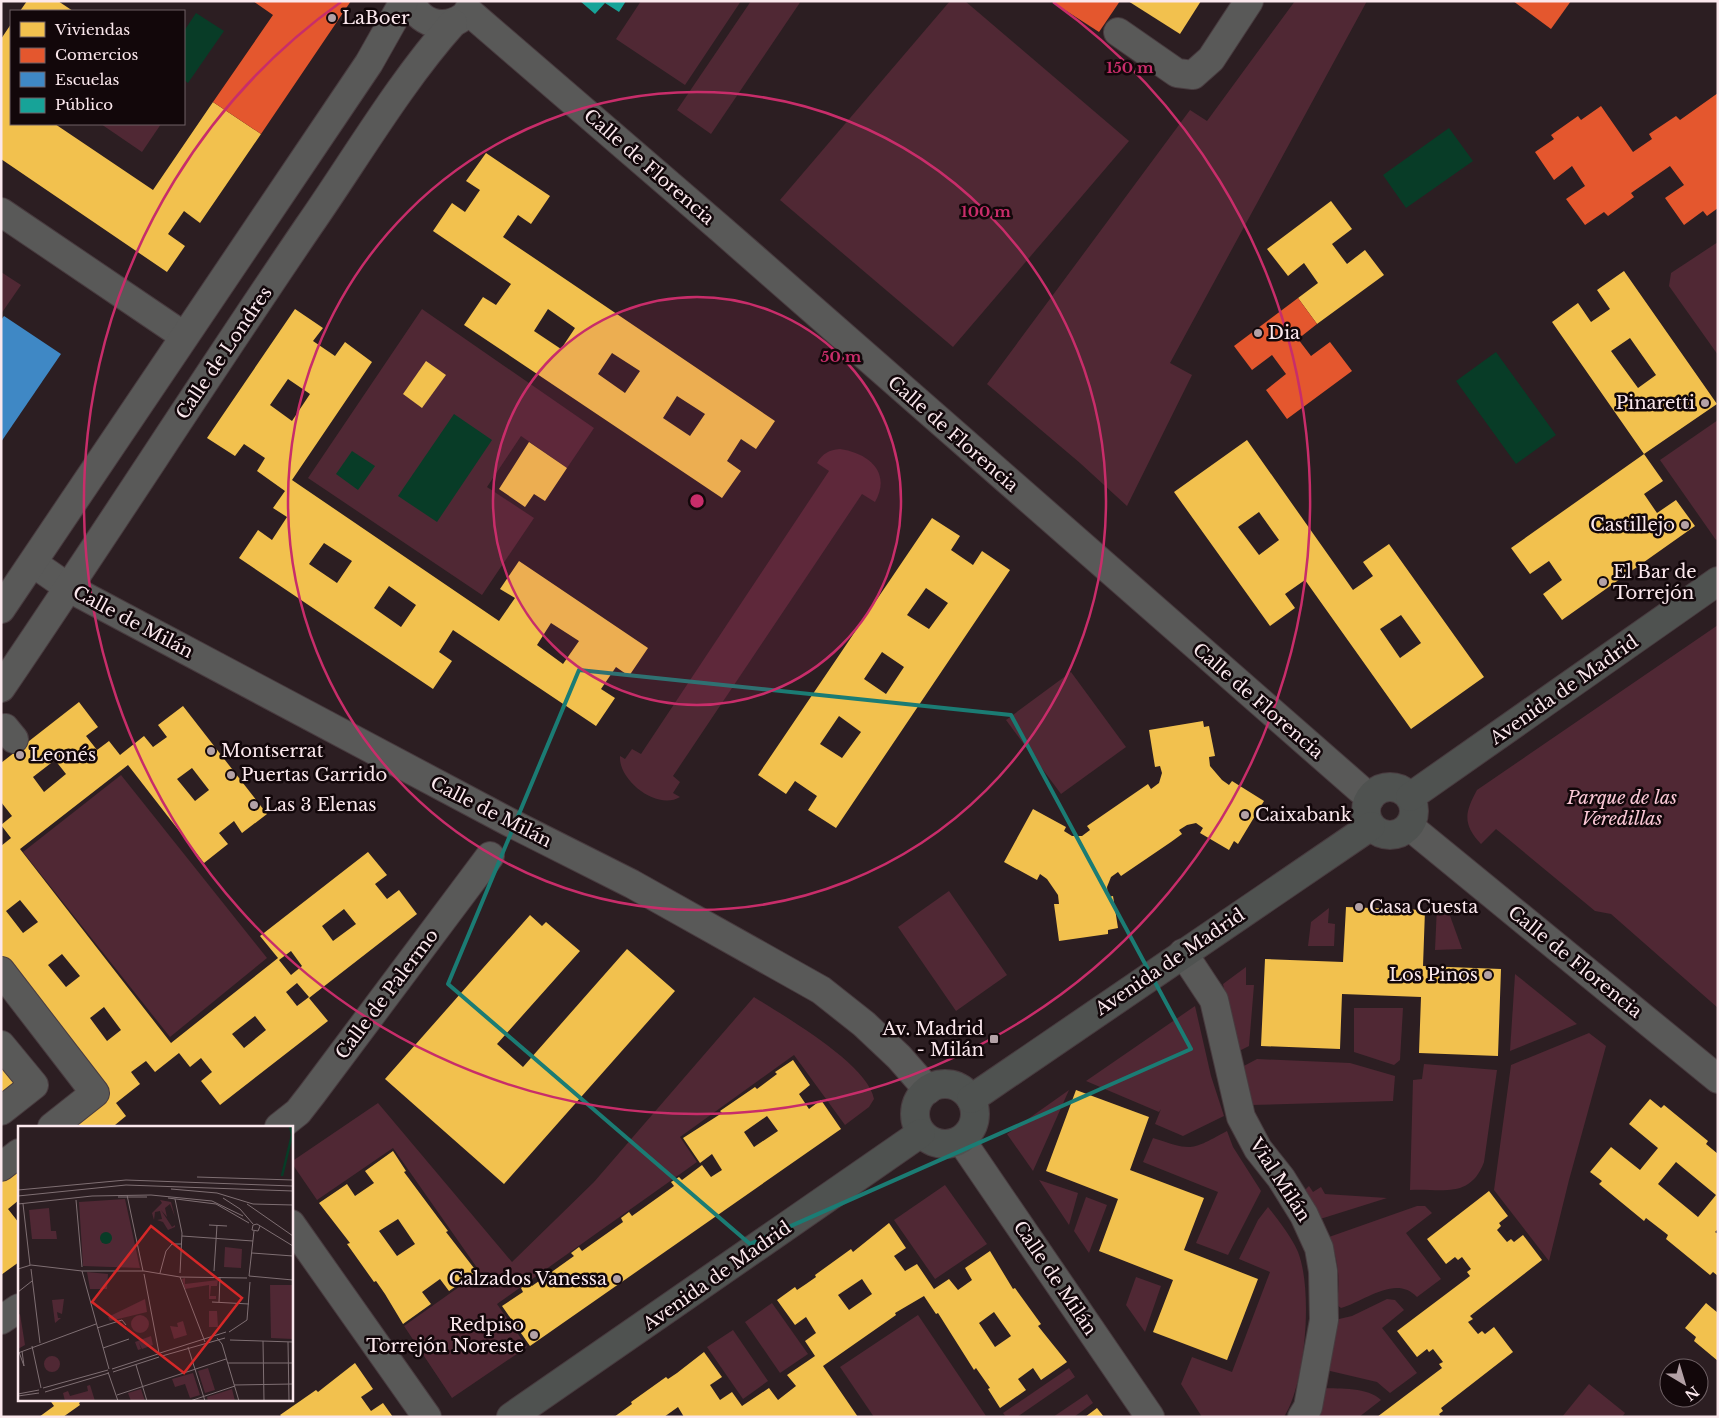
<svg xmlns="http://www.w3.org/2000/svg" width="1719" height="1418" font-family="'Libre Baskerville',serif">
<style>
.green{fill:#502834}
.water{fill:#083c27}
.homes{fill:#f2c14e;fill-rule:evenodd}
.shops{fill:#e4572e}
.schools{fill:#3f88c5}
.public{fill:#17a398}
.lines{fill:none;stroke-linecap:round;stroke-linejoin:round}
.street-casing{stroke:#483b3f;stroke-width:30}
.secondary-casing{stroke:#483b3f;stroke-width:30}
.street{stroke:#595958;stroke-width:28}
.secondary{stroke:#4f5250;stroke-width:28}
.marked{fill:none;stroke:#1b7c74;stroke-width:4;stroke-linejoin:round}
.ring{fill:none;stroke:#c82d6a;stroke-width:2.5}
.poi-dot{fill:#b3a1a6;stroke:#12070a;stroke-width:2}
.labels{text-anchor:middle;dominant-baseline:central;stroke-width:5;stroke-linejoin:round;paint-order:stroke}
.poi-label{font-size:18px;fill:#fbe8ed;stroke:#12070a;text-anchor:start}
.street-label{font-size:18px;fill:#fbe8ed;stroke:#12070a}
.park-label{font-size:18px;font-style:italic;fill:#fbc8d6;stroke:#12070a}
.inset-river{fill:none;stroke:#083c27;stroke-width:2.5}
.inset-road{fill:none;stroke:#7f6f73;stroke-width:1}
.view{fill:#d62828;fill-opacity:0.15;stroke:#d62828;stroke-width:2.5}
.inset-edge{fill:none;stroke:#fbe8ed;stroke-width:2.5}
.centre{fill:#c82d6a;stroke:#12070a;stroke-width:2.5}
.ring-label{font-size:15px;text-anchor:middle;font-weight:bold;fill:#c82d6a;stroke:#12070a;stroke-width:5;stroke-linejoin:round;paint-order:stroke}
</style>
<rect width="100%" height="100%" fill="#2c1e22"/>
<g class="green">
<polygon points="641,1 741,1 685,85 616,39"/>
<polygon points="751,1 801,1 711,134 677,110"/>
<polygon points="950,1 965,1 1129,141 953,347 780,200"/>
<polygon points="1295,1 1367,1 1170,363 1192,375 1127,506 1080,463 987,384 1190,110 1207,121"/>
<polygon points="101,124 161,124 142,152"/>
<polygon points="1718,242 1718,355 1669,286 1671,273"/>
<polygon points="1,272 21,285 1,314"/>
<polygon points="422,309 594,428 567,468 521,436 487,487 534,518 482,595 308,478"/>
<polygon points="1718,420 1718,539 1716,540 1660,460"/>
<path d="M840 449C868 453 892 472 875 502L862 494 673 776 680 782 673 793 680 797C657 811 618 780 620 756L625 759 632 749 641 754 829 471 817 463C823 453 829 450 840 449Z"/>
<path d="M1718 625V1008L1611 914 1595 911 1496 829 1481 844C1462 824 1465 812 1477 790Z"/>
<polygon points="1071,672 1126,747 1061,794 1006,720"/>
<polygon points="121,775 267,958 170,1037 23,852"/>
<polygon points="949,891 1007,975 956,1011 898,927"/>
<polygon points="1437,906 1449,913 1462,949 1435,950"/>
<polygon points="1329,908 1328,923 1335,924 1334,946 1308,946 1311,922"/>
<polygon points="1246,967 1246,985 1254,985 1249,1046 1237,1052 1223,984"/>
<polygon points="1515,974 1577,1024 1510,1051"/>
<path d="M754 997C784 1016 868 1064 874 1099L869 1107 845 1125 794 1055 680 1137 697 1162 497 1304 527 1347 452 1398 404 1326 480 1272 393 1148 317 1200 291 1162 378 1103 512 1262 594 1182Z"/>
<polygon points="1195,1006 1211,1076 1224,1116 1183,1136 1155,1124 1161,1109 1159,1112 1086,1081"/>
<polygon points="1354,1008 1403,1008 1400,1060 1394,1065 1354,1052"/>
<polygon points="1589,1033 1606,1046 1569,1180 1549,1261 1494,1190 1511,1065"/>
<polygon points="1257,1059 1350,1063 1395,1076 1393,1101 1250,1105 1242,1067"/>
<path d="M1424 1064 1497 1070 1484 1162C1470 1200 1440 1188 1410 1190L1413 1080 1422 1079Z"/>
<polygon points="1069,1090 1033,1171 1007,1134"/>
<path d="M1227 1131 1233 1147 1261 1191 1228 1255 1196 1243 1218 1192 1143 1162 1153 1138C1193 1151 1190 1151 1227 1131Z"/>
<polygon points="1039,1180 1078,1193 1069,1225"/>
<polygon points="945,1185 987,1244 935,1279 894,1220"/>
<polygon points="1309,1186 1313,1192 1321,1187 1325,1194 1387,1198 1317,1220 1301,1194"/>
<polygon points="1086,1197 1107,1205 1089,1253 1074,1231"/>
<path d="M1417 1206H1425L1432 1213 1406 1233 1441 1279 1417 1297C1396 1274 1365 1301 1341 1308L1337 1305C1340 1280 1339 1260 1329 1237Z"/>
<path d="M1268 1207C1278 1220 1291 1236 1298 1252 1313 1290 1306 1382 1284 1417H1202L1181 1384 1192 1357 1232 1372 1270 1272 1239 1259 1258 1220Z"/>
<polygon points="1136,1277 1161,1286 1145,1332 1126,1305"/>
<polygon points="1387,1299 1395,1300 1404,1310 1382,1328 1417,1373 1390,1393 1377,1382 1326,1370 1339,1319 1352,1316"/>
<polygon points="772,1303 808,1354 780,1373 745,1322"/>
<polygon points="918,1315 986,1416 986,1417 874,1417 840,1367"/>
<polygon points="733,1330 768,1381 743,1399 707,1347"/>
<polygon points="1069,1368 1075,1377 1017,1417 1006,1417 1003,1413"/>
<polygon points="1589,1384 1625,1413 1622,1417 1562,1417"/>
<path d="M1323 1388C1340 1389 1368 1387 1381 1400L1359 1417H1317Z"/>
<polygon points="1087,1394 1093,1403 1074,1417 1053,1417"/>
</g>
<g class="water">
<polygon points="196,13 224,31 188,83 184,80 184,31"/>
<polygon points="1449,128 1473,161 1406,208 1383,175"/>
<polygon points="1496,352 1556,435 1516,464 1456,381"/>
<polygon points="454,414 492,440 437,522 398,496"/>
<polygon points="352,451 375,466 358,490 336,474"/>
</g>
<g class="homes">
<polygon points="27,1 58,1 73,11 20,11"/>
<polygon points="1128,1 1201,1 1180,34"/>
<polygon points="11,24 11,124 55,124 153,190 213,102 261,134 200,223 184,211 168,234 185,246 167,272 1,159 1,39"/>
<path d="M486 153 550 196 531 224 518 215 503 237 775 421 756 449 741 439 727 461 741 471 722 498 464 325 483 297 496 305 511 284 433 231 452 203 465 212 480 190 466 181ZM548 309 575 328 561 349 534 331ZM612 353 640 371 625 393 598 374ZM677 396 705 414 690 436 663 418Z"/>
<polygon points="1331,201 1352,229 1332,244 1347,264 1365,250 1384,275 1317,324 1298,298 1318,283 1304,263 1288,276 1267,249"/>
<path d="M1624 271 1717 404 1644 454 1552 322 1578 303 1591 322 1610 309 1597 290ZM1630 338 1656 375 1638 388 1611 351Z"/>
<path d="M295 309 323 328 313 341 335 356 345 342 372 362 292 480 499 621 515 598 500 589 519 561 648 648 629 676 616 667 601 689 615 698 596 726 453 630 439 652 452 661 433 689 239 558 258 530 272 540 287 517 273 508 285 491 257 471 265 458 244 444 235 456 207 438ZM288 379 310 394 292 421 270 405ZM324 543 352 561 337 583 309 564ZM389 586 416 605 401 627 374 608ZM551 623 579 641 563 664 537 645Z"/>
<polygon points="426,361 446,375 422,408 403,394"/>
<path d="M1247 440 1353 590 1373 576 1363 562 1389 544 1484 677 1411 729 1305 580 1285 594 1295 608 1270 626 1174 492ZM1259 512 1279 540 1259 555 1238 527ZM1401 615 1421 643 1400 658 1380 629Z"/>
<polygon points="529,442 567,468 545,501 534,494 525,507 499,489"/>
<polygon points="1644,454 1663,481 1644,494 1657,513 1676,500 1695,526 1562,620 1543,594 1562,580 1549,561 1530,574 1511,548"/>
<path d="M932 518 960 536 951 550 973 565 982 551 1010 570 836 828 808 810 817 796 795 781 786 794 758 775ZM926 588 948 603 929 629 907 615ZM882 652 904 667 886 694 864 679ZM839 716 861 732 842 758 820 744Z"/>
<path d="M79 702 98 727 86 736 97 750 109 741 120 755 144 736 153 747 167 737 158 725 183 706 267 814 242 833 234 821 219 833 228 844 204 863 128 765 20 849 171 1043 278 958 260 936 368 852 387 875 375 884 387 899 399 890 417 914 309 998 328 1021 220 1105 201 1081 212 1072 201 1058 190 1067 179 1053 155 1072 146 1061 131 1072 140 1084 116 1103 126 1116 115 1125 117 1127H63L107 1092 1 955V846L11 838 1 825 12 816 1 802V763ZM55 760 66 774 44 792 33 777ZM192 768 209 790 195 801 177 779ZM20 900 38 922 23 933 6 911ZM344 909 356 924 333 941 322 926ZM291 951 302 966 291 975 279 960ZM62 954 80 976 66 987 48 965ZM297 983 309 997 297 1006 286 992ZM104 1007 121 1030 107 1041 90 1018ZM255 1016 266 1030 244 1048 232 1034Z"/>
<polygon points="1203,721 1204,727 1209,726 1215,756 1209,757 1210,766 1222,780 1229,785 1232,781 1264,801 1238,844 1234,841 1229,850 1200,833 1203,828 1196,823 1187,825 1179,830 1182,834 1171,842 1121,876 1118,872 1111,877 1107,887 1108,897 1113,896 1118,928 1108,930 1108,934 1059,941 1054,904 1059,904 1058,895 1047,879 1040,874 1037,880 1004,862 1033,809 1066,827 1064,831 1072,836 1082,836 1090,830 1087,826 1148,784 1151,789 1159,783 1162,773 1160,766 1155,767 1149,730"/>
<polygon points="1346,907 1425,910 1423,966 1501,969 1498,1056 1419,1053 1421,997 1342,994 1340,1049 1261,1046 1265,959 1343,962"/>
<polygon points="530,915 542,926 546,922 580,951 497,1044 523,1067 627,949 675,991 504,1184 385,1079"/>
<polygon points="1,1057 24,1086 1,1104"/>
<path d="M793 1060 810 1085 799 1094 809 1109 821 1100 841 1129 530 1346 502 1306 523 1292 521 1288 529 1282 532 1286 574 1256 571 1253 579 1247 582 1251 623 1222 621 1218 629 1212 632 1216 674 1186 671 1182 679 1177 682 1180 702 1165 711 1177 722 1170 712 1154 700 1163 683 1138 722 1113 720 1111 755 1087 757 1089 777 1074 775 1072ZM767 1116 778 1131 754 1147 744 1132Z"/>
<polygon points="1076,1090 1149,1117 1130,1170 1204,1198 1184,1250 1258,1279 1227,1360 1153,1332 1173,1280 1099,1251 1118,1199 1046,1171"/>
<path d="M1650 1099 1661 1108 1664 1105 1708 1141 1706 1144 1718 1154V1229L1715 1232 1718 1234V1276L1713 1272 1710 1275 1666 1239 1668 1235 1646 1218 1644 1221 1599 1184 1602 1181 1590 1172 1611 1147 1640 1170 1658 1148 1629 1124ZM1676 1162 1716 1195 1698 1217 1658 1184Z"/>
<path d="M393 1151 406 1171 404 1172 448 1231 446 1232 477 1272 449 1291 440 1279 422 1292 431 1304 403 1324 385 1294 376 1281 374 1282 347 1244 350 1243 319 1203 347 1184 355 1196 374 1183 365 1171ZM398 1219 415 1244 397 1256 379 1231Z"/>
<polygon points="19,1161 19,1200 8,1209 19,1223 19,1262 1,1275 1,1174"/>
<polygon points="1489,1191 1508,1216 1499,1223 1501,1226 1497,1230 1507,1242 1511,1239 1514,1242 1523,1235 1542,1260 1470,1316 1473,1319 1468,1322 1478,1334 1482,1331 1485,1334 1494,1327 1513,1352 1441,1408 1443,1411 1439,1414 1441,1417 1377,1417 1442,1368 1439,1364 1443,1362 1433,1349 1429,1352 1427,1349 1417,1357 1397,1331 1470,1276 1467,1272 1471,1269 1462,1257 1458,1260 1455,1257 1446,1264 1427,1239"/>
<path d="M889 1223 906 1248 894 1256 905 1271 917 1264 934 1289 949 1279 958 1290 972 1280 965 1268 990 1251 1013 1289 1015 1288 1041 1324 1038 1326 1067 1362 1041 1380 1033 1368 1018 1379 1026 1390 1000 1408 988 1389 990 1388 976 1368 974 1370 938 1313 936 1314 924 1296 895 1313 896 1315 823 1366 858 1417H684L678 1407 664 1417H614L632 1404 631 1402 666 1377 668 1379 677 1373 704 1352 722 1377 710 1385 720 1400 732 1392 742 1406 769 1388 778 1400 796 1386 787 1375 815 1356 805 1341 816 1333 806 1317 795 1325 777 1300 795 1287 797 1290 806 1284 816 1277 815 1275 851 1249 853 1252ZM862 1279 872 1294 849 1310 838 1295ZM994 1312 1011 1336 995 1347 979 1323Z"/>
<polygon points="1706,1303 1718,1313 1718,1361 1694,1341 1696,1337 1685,1328"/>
<polygon points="355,1363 373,1389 361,1397 371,1411 383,1403 393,1417 282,1417 280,1415 316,1390 318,1392"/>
<polygon points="49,1399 84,1399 79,1403 80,1405 63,1417 39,1417 54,1406"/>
<polygon points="1097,1408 1104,1417 1085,1417"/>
</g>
<g class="shops">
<polygon points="253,1 351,1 261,134 213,102 273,15"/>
<polygon points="1051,1 1120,1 1099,32"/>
<polygon points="1513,1 1571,1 1551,29"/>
<polygon points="1718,93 1718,208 1707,216 1703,211 1684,225 1665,198 1684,185 1670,166 1631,193 1634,197 1608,216 1604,212 1585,225 1566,199 1585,186 1572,166 1554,180 1535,152 1554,139 1551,135 1578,116 1581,120 1601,106 1633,152 1652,139 1649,134 1676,116 1680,120"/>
<polygon points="1298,298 1317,324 1298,339 1311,356 1330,342 1352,371 1287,419 1266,390 1286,374 1272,355 1252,370 1234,346"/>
</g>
<polygon class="schools" points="4,316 61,354 1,442 1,320"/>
<polygon class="public" points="580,1 626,1 619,12 605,3 595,14"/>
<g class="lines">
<g class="street-casing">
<g id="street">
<path d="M411 1C419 23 443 31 463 17"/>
<polyline points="468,11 722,230 1370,798"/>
<polyline points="1118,32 1177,73 1193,75 1211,59 1249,1"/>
<polyline points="1,212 184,336"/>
<polyline points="33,563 69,588 509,822 632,884 821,990 864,1024 899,1057 928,1090"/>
<polyline points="1,609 369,63 404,1"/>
<path d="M1 688C105 535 204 380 308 227 354 161 400 82 453 23"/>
<polyline points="5,728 14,739"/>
<polyline points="1409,826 1718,1079"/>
<polyline points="1183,953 1214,1000 1241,1117 1258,1149 1281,1178 1304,1215 1319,1248 1323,1271 1324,1320 1308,1407 1302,1417"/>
<polyline points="1,971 95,1093 52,1127"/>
<polyline points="1,1045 34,1085 1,1111"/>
<polyline points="279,1127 298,1112 312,1094 490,856"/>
<polyline points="961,1140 1150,1417"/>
<polyline points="1,1167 19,1153"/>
<polyline points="291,1224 427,1417"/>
<polyline points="1,1320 19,1308"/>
</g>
</g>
<g class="secondary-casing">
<g id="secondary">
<circle cx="1390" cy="811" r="24"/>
<polyline points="1410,797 1718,581"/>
<circle cx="945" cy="1114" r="30"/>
<polyline points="971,1099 1371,826"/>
<polyline points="511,1417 921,1133"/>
</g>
</g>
<use href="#street" class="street"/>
<use href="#secondary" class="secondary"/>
</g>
<path class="marked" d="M579 670 1011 715 1191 1049 750 1244 448 984Z"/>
<circle cx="697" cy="501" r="204" fill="#c82d6a" fill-opacity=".12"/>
<g class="ring">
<circle cx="697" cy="501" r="204"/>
<circle cx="697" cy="501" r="409"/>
<path d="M1053 2A613 613 0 1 1 341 2"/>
</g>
<g class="poi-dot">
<circle cx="332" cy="18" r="5"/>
<circle cx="1258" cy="333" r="5"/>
<circle cx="1705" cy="403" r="5"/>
<circle cx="1685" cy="525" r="5"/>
<circle cx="1603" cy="582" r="5"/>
<circle cx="211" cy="751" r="5"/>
<circle cx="20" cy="755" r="5"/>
<circle cx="231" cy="775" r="5"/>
<circle cx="254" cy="805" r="5"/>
<circle cx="1245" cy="815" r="5"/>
<circle cx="1359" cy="907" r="5"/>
<circle cx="1488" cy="975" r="5"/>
<rect x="989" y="1034" width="10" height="10" rx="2.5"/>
<circle cx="617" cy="1279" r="5"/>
<circle cx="534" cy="1335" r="5"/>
</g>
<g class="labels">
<g class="poi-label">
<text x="342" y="18">LaBoer</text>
<text x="1268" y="333">Dia</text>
<text x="1695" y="403" text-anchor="end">Pinaretti</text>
<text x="1675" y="525" text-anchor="end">Castillejo</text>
<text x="1613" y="572">El Bar de<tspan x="1613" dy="21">Torrejón</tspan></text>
<text x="221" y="751">Montserrat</text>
<text x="30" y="755">Leonés</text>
<text x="241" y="775">Puertas Garrido</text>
<text x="264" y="805">Las 3 Elenas</text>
<text x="1255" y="815">Caixabank</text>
<text x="1369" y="907">Casa Cuesta</text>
<text x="1478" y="975" text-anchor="end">Los Pinos</text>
<text x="984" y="1029" text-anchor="end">Av. Madrid<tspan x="984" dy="21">- Milán</tspan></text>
<text x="607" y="1279" text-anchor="end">Calzados Vanessa</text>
<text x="524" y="1325" text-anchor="end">Redpiso<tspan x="524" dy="21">Torrejón Noreste</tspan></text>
</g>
<g class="street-label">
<text transform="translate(649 167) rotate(41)">Calle de Florencia</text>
<text transform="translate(224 353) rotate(-56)">Calle de Londres</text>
<text transform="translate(953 434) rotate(41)">Calle de Florencia</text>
<text transform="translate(133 622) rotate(28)">Calle de Milán</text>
<text transform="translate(1564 690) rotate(-35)">Avenida de Madrid</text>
<text transform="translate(1258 701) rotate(41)">Calle de Florencia</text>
<text transform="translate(491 812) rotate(27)">Calle de Milán</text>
<text transform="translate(1170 962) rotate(-34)">Avenida de Madrid</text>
<text transform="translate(1575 962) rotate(39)">Calle de Florencia</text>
<text transform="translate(387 994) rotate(-53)">Calle de Palermo</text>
<text transform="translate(1280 1180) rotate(57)">Vial Milán</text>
<text transform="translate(717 1276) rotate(-35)">Avenida de Madrid</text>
<text transform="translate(1055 1278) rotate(56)">Calle de Milán</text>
</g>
<g class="park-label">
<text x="1622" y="798">Parque de las<tspan x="1622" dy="21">Veredillas</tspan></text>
</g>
</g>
<g transform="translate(18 1126)">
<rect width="275" height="275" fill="#2c1e22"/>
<path d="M107 73 122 142 65 140 61 76ZM142 74 153 76 157 91 152 78 147 82 149 91 143 84 154 101 157 99V101L150 104 145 96 139 94 144 93 142 85 137 86 136 94 134 87 144 77ZM31 82 33 105H38L39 113H14L11 84ZM207 121 224 123 223 142 206 141ZM69 146 90 148 89 163H72ZM167 152V158L200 154 199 160H193L192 170H198V173H191V159L167 163 164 153ZM252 159H275V213L253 212ZM46 173 44 188 39 186 40 192H43L37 197 34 174ZM127 173 129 186 92 195 90 191ZM191 185H199L200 201H191ZM2 188 7 219 0 223V189ZM113 198a9 9 0 1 1 18 0a9 9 0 1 1-18 0ZM165 195 169 209 156 213 152 200 160 201 159 197ZM133 210 135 219 124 223 121 217 123 223 120 224 117 216ZM26 238a8 8 0 1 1 16 0a8 8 0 1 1-16 0ZM190 242 197 264 187 267 180 245ZM175 247 182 269 172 272 167 258 157 261 154 253ZM72 259 77 275H47L45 267 50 265 52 270 70 265 69 260ZM123 263 127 275H113L110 267ZM214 263 217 275H190L189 271Z" fill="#502834"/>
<path d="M82 112a6 6 0 1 1 12 0a6 6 0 1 1-12 0Z" fill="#083c27"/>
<path class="inset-river" d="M264 50 274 9 272 0"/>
<path class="inset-road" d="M179 51 275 54M153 63 199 67 235 78 275 79M0 64 108 54 275 60M109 69 125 145M0 70 108 59 275 65M100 71H129M150 72 198 78 231 97M205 72 222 83 235 98M157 73 164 107 162 147M58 74 64 141M0 78 74 70 133 69 194 75 225 90M5 78 12 139M229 78 275 110M191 99 209 100M242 100 240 105 234 104 235 99 239 98 275 120M164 110 235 115M234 127 275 130M0 143 13 139 64 145H126L162 151 229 152M13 143 22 217M64 145 91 243M196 145 199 99M142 147 148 125 154 118H164M126 148 141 227M231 150 236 105M231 150 275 154M162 151 187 216M0 166 14 155M194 176 231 178M201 176 202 151M79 202 104 194 108 199M211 206 229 194 232 156M199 212 204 218 221 275M212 214 275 216M245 215 246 275M270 216 271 275M14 220 23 262M170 221 187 275M85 222 111 213M1 226 6 240 4 225M0 227 78 198M142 227 208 206M144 230 207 212M210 237H275M118 239 129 275M94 243 140 228M90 246 100 275M95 246 141 231M216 259 275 258M25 262 90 244M27 266 91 247M0 268 21 264M99 269 208 233M0 270 21 267M172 275 217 260"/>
<path class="view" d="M133 100 224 172 166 247 74 176Z"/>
<rect width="275" height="275" class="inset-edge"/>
</g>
<circle cx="697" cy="501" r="8" class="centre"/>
<g class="ring-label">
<text x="1130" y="73">150 m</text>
<text x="986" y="217">100 m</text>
<text x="841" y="362">50 m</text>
</g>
<rect width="1719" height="1418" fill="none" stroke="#fbe8ed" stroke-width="5"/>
<rect x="10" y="10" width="175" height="115" fill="#12070a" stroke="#6f6165"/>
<rect x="20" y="22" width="25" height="15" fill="#f2c14e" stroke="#6f6165"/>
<text x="55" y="35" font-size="15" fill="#fbe8ed">Viviendas</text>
<rect x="20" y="48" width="25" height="15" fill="#e4572e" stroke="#6f6165"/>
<text x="55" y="60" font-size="15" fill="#fbe8ed">Comercios</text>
<rect x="20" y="72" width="25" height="15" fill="#3f88c5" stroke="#6f6165"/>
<text x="55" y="85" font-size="15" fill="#fbe8ed">Escuelas</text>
<rect x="20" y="98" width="25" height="15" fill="#17a398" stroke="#6f6165"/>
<text x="55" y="110" font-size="15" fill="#fbe8ed">Público</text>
<g transform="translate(1684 1383) rotate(142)"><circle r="24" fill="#12070a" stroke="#6f6165"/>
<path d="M0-4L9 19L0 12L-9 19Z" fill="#b3a1a6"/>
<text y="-8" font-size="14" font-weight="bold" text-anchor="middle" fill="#fbe8ed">N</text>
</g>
</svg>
